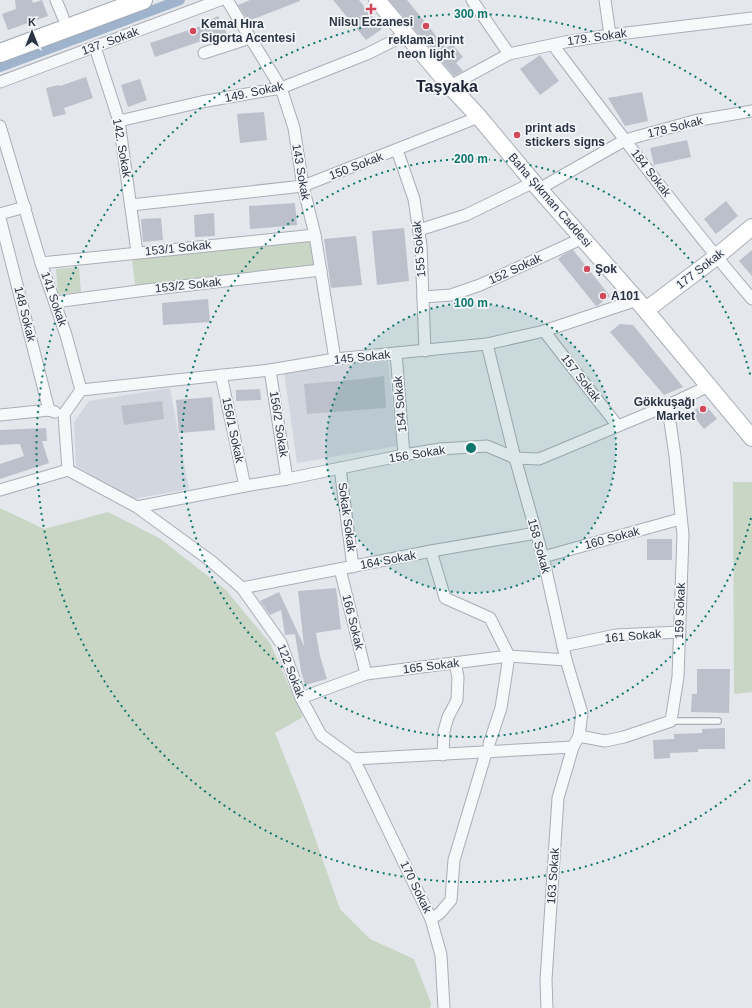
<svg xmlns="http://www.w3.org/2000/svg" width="752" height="1008" font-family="Helvetica,sans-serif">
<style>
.built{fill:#d2d6de}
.green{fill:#c9d6c5}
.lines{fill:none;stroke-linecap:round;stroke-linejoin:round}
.canal{stroke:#9fb4cc;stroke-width:10}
.building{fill:#bbc0ca}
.lane-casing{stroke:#a9aeb7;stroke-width:8}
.street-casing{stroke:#a9aeb7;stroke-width:13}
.secondary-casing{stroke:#a9aeb7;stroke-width:18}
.primary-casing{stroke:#a3abb8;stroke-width:20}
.lane{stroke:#f7f8fa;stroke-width:5.5}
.street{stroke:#f7f8fa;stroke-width:11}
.secondary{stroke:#fff;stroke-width:16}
.primary{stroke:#fff;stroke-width:18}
.ring{fill:none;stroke:#0f766e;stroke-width:2;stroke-dasharray:2 4}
.poi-dot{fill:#d1495b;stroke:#f4f6f9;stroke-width:1.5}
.labels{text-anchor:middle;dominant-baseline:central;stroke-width:3.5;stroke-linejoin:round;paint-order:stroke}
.poi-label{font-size:12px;font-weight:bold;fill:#2b3445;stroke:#f4f6f9;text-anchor:start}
.street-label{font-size:12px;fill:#2b3445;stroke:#f4f6f9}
.district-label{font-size:16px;font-weight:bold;fill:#1d2536;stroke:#f4f6f9}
.centre{fill:#0f766e;stroke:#f4f6f9;stroke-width:2}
.ring-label{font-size:12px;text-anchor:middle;font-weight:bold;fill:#0f766e;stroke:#f4f6f9;stroke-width:3.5;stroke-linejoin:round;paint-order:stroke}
</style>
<rect width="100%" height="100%" fill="#e4e7ec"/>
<g class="built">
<polygon points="388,360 397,446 297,463 284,372"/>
<polygon points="170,388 189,489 133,499 76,466 74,422 89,401"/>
</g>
<g class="green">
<polygon points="315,235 321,270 135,285 132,259"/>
<polygon points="79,267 81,292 58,294 56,269"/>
<polygon points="733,482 752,482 752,692 734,694"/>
<polygon points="0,508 44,529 108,512 159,538 226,590 270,643 303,717 275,733 301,798 340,909 370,939 414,959 431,1003 430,1008 0,1008"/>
</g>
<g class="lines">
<polyline class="canal" points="0,67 180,0"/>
</g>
<g class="building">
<polygon points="15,0 32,0 33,3 42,0 48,16 8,30 2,14 16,9"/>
<polygon points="250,0 300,0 300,1 248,21 238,5"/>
<polygon points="333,0 359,0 382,29 366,40"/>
<polygon points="389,0 407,0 446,48 452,44 463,57 456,63 463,71 454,76"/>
<polygon points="218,16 227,34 209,43 207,39 155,57 150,43 201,26 200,25"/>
<polygon points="540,55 559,81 540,95 520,69"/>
<polygon points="86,77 93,98 64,108 66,114 53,117 46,88 59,85 60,86"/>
<polygon points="140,79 147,100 128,107 121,85"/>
<polygon points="642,92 648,121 625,126 608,98"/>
<polygon points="264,112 267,140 240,143 237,114"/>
<polygon points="687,140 691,157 654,165 650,148"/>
<polygon points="726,201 738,216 716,234 704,219"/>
<polygon points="295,203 297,225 250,229 249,206"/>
<polygon points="214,213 215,236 195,237 194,215"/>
<polygon points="161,218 163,240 143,242 141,219"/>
<polygon points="404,228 409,281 377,285 372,231"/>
<polygon points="356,236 362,285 331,288 324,239"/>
<polygon points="573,250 610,296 597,306 596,306 558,259 563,255"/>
<polygon points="752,250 752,276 739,261"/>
<polygon points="208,299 210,322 163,325 162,303"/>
<polygon points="620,324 633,325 683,387 664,395 610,332"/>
<polygon points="384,376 386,408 307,414 304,384 362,379"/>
<polygon points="260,389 261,400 236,401 236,390"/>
<polygon points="212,397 215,430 179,433 176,400"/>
<polygon points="162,401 164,419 124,425 121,406"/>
<polygon points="704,403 717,419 704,429 691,413"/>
<polygon points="46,428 47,441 42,441 49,463 0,479 0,464 24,456 20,444 0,445 0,430"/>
<rect x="647" y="539" width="25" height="21"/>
<polygon points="336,588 341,629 316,633 320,656 327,679 305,685 301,671 295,634 285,635 281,610 270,615 260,601 279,592 304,646 298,591"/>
<polygon points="697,669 730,669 729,713 691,712 692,694 697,694"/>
<polygon points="725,728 725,749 698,749 698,752 670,753 670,758 654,759 653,740 674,739 674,734 702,733 702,729"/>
</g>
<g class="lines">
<g class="lane-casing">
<polyline id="lane" points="671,721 718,721"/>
</g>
<g class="street-casing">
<g id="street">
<polyline points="56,0 63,17"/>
<polyline points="227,0 281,88 294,128 303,186 315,235 335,359"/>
<polyline points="472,0 509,54"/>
<polyline points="605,0 610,35"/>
<path d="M553 45C618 131 682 217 752 299"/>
<polyline points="95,47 119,121 137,252"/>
<polyline points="204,53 250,38"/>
<polyline points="0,82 220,0"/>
<polyline points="450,86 509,54 565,42 610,35 752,18"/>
<polyline points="119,121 201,102 281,88 367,54 405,35"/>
<polyline points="0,126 41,263 66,335 81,390 64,414 68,470"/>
<polyline points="397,150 414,199 421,246 425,351"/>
<polyline points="539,189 625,140 694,121 752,111"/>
<polyline points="131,205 303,186 479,117"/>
<polyline points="0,214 25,207"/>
<polyline points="0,218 49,410"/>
<polyline points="419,230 466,215 534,182"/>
<polyline points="41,263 315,235"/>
<polyline points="423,297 451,295 480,285 583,238"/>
<polyline points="55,302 146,290 321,270"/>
<polyline points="544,331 617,425"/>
<polyline points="487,344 515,458 543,557 566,660 582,713 579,736 573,747 558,798 546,980 547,1008"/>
<polyline points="396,353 404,455"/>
<polyline points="270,370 287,479"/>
<polyline points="221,375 245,486"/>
<polyline points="81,390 270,370 335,359 487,344 544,331 637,300"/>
<polyline points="0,415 49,410 55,412"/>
<polyline points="340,468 353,567"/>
<polyline points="0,490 68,470 137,507 211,561 242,588 281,643 301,698 321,735 354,759 573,747"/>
<polyline points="137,507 245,486 287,479 404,455 440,449 487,446 515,458 539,459 666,406 709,386"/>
<polyline points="431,551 445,598 490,618 509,656 501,708 489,744"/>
<polyline points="543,557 680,519"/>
<polyline points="340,569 366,674"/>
<polyline points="242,588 431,551 536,533"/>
<polyline points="563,646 616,635 680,632"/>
<polyline points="301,698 366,674 509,656 566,660"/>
<polyline points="579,736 605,741 624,737 671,721 678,677 683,535 675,456 670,422 666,406"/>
<polyline points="443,755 444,731 448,717 457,700 458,677 455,663"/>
<polyline points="354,759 431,919 441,955 444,1008"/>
<polyline points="431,919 440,913 451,900 454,860 486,753"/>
</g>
</g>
<g class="secondary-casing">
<g id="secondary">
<polyline points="377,0 450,86 479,117 539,189 637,300 752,438"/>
<polyline points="646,310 716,257 752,227"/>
</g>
</g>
<g class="primary-casing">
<polyline id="primary" points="0,53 143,0"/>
</g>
<use href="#lane" class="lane"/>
<use href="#street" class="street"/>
<use href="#secondary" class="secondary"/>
<use href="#primary" class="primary"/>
</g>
<circle cx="471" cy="448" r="145" fill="#0f766e" fill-opacity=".12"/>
<g class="ring">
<circle cx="471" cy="448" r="145"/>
<path d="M751 518A289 289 0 1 1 751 378"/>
<path d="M750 780A434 434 0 1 1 750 116"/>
</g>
<g class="poi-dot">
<path d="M369 3h4v4h4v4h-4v4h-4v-4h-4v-4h4z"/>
<circle cx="426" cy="26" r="4"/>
<circle cx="193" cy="31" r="4"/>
<circle cx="517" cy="135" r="4"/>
<circle cx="587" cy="269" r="4"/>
<circle cx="603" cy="296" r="4"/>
<circle cx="703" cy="409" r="4"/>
</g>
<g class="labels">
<g class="poi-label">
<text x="371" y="22" text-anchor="middle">Nilsu Eczanesi</text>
<text x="201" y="24">Kemal Hıra<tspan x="201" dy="14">Sigorta Acentesi</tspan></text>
<text x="426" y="40" text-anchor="middle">reklama print<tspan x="426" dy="14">neon light</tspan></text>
<text x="525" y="128">print ads<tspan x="525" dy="14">stickers signs</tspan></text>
<text x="595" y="269">Şok</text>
<text x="611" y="296">A101</text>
<text x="695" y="402" text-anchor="end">Gökkuşağı<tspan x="695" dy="14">Market</tspan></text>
</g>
<g class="street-label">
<text transform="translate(597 37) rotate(-8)">179. Sokak</text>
<text transform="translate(110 41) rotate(-20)">137. Sokak</text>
<text transform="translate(254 92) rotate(-12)">149. Sokak</text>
<text transform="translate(675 127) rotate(-14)">178 Sokak</text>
<text transform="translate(122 148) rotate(80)">142. Sokak</text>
<text transform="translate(356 166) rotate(-21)">150 Sokak</text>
<text transform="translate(301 172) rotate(80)">143 Sokak</text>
<text transform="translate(651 173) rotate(52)">184 Sokak</text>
<text transform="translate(550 200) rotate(49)">Baha Şıkman Caddesi</text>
<text transform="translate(178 248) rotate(-6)">153/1 Sokak</text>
<text transform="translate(419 249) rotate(-95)">155 Sokak</text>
<text transform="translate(515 269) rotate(-25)">152 Sokak</text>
<text transform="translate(700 269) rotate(-38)">177 Sokak</text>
<text transform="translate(188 285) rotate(-6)">153/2 Sokak</text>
<text transform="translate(54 299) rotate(71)">141 Sokak</text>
<text transform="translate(25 314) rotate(76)">148 Sokak</text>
<text transform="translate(362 357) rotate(-6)">145 Sokak</text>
<text transform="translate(581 378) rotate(52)">157 Sokak</text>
<text transform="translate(400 404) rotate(-95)">154 Sokak</text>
<text transform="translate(279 424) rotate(81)">156/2 Sokak</text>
<text transform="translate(233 430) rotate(78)">156/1 Sokak</text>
<text transform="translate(417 454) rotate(-9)">156 Sokak</text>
<text transform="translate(347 517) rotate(82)">Sokak Sokak</text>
<text transform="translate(612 538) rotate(-15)">160 Sokak</text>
<text transform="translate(539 546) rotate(75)">158 Sokak</text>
<text transform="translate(388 560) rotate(-11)">164 Sokak</text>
<text transform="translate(680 611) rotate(-88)">159 Sokak</text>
<text transform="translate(353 622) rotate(76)">166 Sokak</text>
<text transform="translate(633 636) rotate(-5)">161 Sokak</text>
<text transform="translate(431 666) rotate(-7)">165 Sokak</text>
<text transform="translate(291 671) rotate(69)">122 Sokak</text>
<text transform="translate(553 876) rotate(-86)">163 Sokak</text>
<text transform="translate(416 887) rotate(64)">170 Sokak</text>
</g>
<g class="district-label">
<text x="447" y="86">Taşyaka</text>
</g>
</g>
<circle cx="471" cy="448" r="6" class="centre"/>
<g class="ring-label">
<text x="471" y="18">300 m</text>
<text x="471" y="163">200 m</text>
<text x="471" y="307">100 m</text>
</g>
<g transform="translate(32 32)" stroke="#f4f6f9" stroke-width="3" paint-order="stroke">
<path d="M0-3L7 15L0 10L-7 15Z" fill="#2b3445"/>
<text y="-6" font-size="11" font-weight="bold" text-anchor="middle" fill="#2b3445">K</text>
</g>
</svg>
